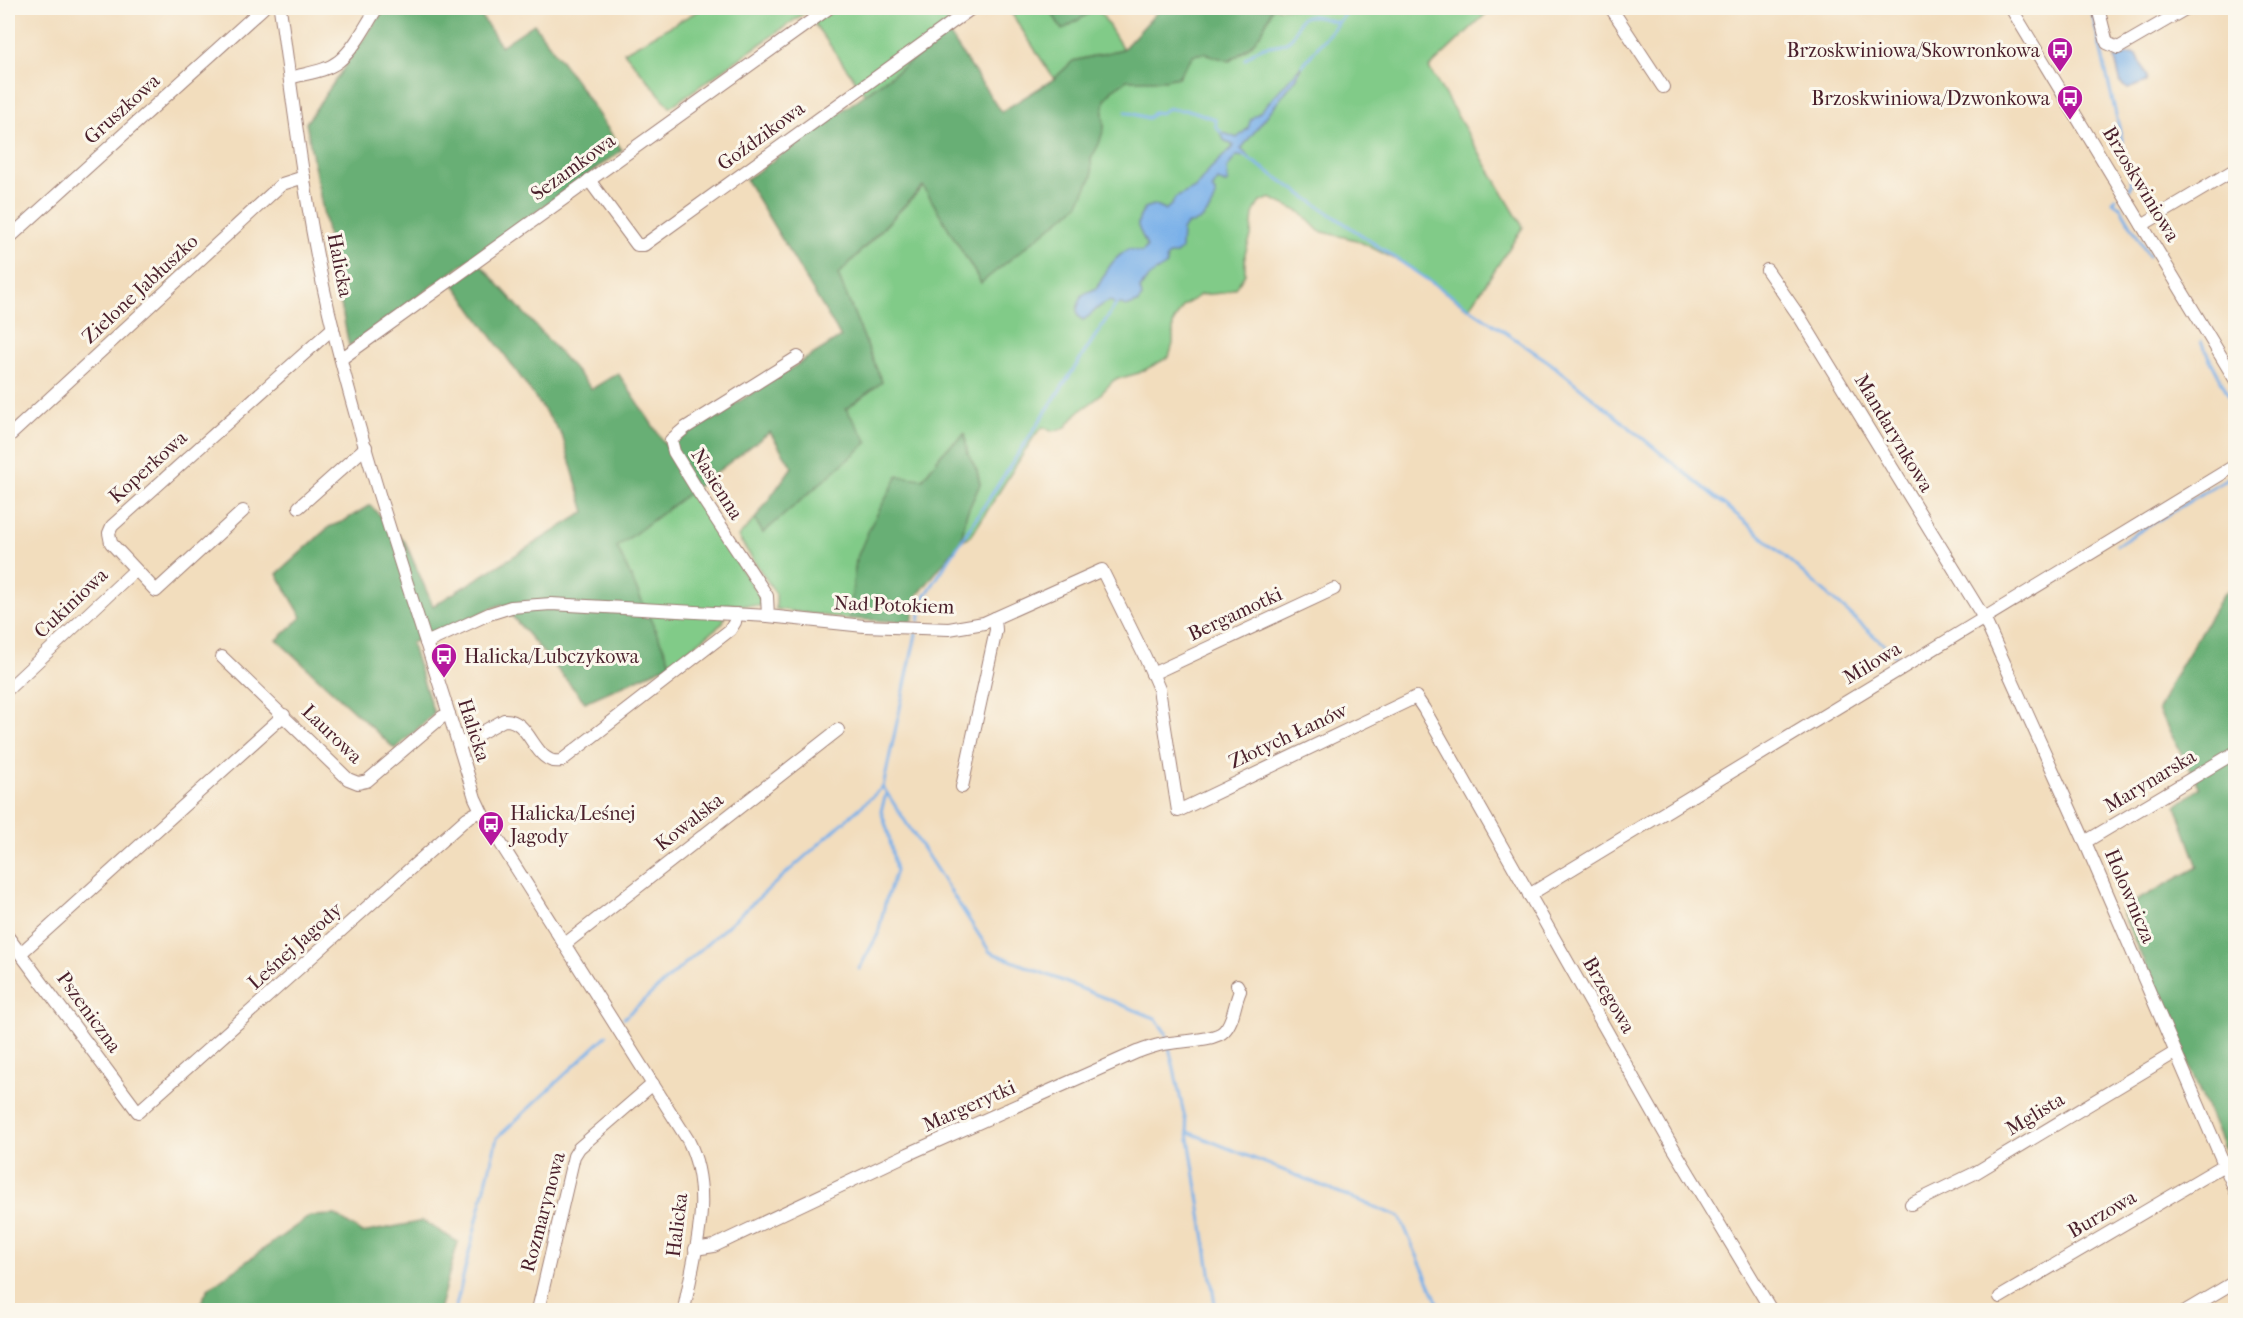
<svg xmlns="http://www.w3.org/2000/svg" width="2243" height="1318" font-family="'IM FELL French Canon',serif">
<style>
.green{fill:#81cb88;stroke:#66755a;stroke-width:1.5}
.forest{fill:#68af74;stroke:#596750;stroke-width:1.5}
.water{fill:#7ab1e9;stroke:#62688a;stroke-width:1.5}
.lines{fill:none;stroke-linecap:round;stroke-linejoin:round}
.stream{stroke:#7ab1e9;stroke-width:3}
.street-casing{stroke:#9e7e74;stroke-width:14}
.street{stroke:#fff;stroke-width:12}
.labels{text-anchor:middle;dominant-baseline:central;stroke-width:6;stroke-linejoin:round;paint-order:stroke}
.poi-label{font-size:20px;fill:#4a1f2b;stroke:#fbf7ec;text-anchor:end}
.street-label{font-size:20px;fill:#4a1f2b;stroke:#fbf7ec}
</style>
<rect width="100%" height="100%" fill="#fbf7ec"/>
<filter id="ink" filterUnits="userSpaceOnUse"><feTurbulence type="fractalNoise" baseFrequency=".0167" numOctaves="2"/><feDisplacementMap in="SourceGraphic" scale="12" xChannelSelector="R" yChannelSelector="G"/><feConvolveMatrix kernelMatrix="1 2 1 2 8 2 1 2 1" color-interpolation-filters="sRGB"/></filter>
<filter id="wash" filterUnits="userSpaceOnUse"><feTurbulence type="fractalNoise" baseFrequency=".008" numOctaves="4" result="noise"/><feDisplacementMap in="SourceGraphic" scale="24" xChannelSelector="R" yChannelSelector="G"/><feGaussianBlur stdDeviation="1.35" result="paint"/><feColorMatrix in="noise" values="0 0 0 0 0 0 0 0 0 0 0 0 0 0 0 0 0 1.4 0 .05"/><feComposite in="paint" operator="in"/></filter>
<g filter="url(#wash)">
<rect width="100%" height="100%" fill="#f2ddbd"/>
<g class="green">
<polygon points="703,8 984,8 865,94 806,12 670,107 624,52"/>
<polygon points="1008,8 1098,8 1123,49 1073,61 1054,79"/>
<path d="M1272 8H1492L1429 68 1523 227 1469 309 1401 262 1356 240 1319 231 1300 212 1270 198 1259 203 1253 214 1251 236 1245 254V274L1242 279 1235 288 1223 293 1200 295 1183 306 1173 323V344L1169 357 1139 373 1114 380 1095 400 1077 413 1065 428 1054 431 1043 427 1035 435 972 535 961 541 966 515 980 484 977 471 967 451 964 434 942 453 923 479 856 560 849 619 776 609V594L738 537 755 519 763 533 846 409 882 382 838 275 924 186 981 283 1085 188 1091 176V159L1104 128 1103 112 1105 99 1112 90 1127 80 1178 77 1193 55 1204 53 1229 61C1254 47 1263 34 1272 8Z"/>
<polygon points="690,492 760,597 760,606 727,604 723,623 671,664 617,547"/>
</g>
<g class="forest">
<polygon points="385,8 476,8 501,46 534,24 576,81 622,150 349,346 306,123"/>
<polygon points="1049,8 1098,8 1062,30"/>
<path d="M1161 8H1272C1263 34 1254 47 1229 61L1204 53 1193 55 1178 77 1165 80H1127L1112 90 1105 100 1103 112 1104 128 1099 144 1091 159 1092 176 1078 205 981 283 923 186 838 275 882 382 846 409 868 442 763 533 755 519 792 467 770 432 617 547 671 664 585 702 502 604 411 643 434 714 395 749 277 640 302 617 277 574 329 527 344 521 370 505 405 542 433 606 585 512 562 435 454 284 481 265 592 389 618 373 667 447 841 337 746 180 949 34 1001 112 1054 79 1073 61 1123 49Z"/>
<polygon points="965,434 967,451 977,471 980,484 966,515 961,541 917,596 912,622 849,619 856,560 870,527 898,476 923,479 942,453"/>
<polygon points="2235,586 2235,1173 2121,909 2198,867 2176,806 2200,788 2158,710 2174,676 2224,593"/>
<polygon points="336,1215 362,1233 423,1221 458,1242 439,1310 197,1310 208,1289 310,1216"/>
</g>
<g class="water">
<polygon points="2131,54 2137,55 2147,77 2146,82 2128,89 2121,84 2115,59 2118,56"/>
<path d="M1302 65 1297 77 1241 149 1249 157 1236 156 1227 168 1228 181 1225 184 1218 180 1212 189 1216 194C1212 208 1204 223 1188 224L1182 230 1181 250 1176 254H1170L1166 258 1167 265C1152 275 1151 271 1140 289L1142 297 1137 303 1126 307 1122 304 1116 305 1111 301C1098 304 1094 314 1083 320L1078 316 1077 309 1082 295 1097 288C1107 271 1110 260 1129 249L1142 252 1147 247C1141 227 1131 229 1145 208L1154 205 1165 210 1171 205 1175 198 1195 188 1210 169 1234 146 1224 140 1219 131 1237 138 1248 128 1251 119 1261 111Z"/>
</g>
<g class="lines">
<g class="stream">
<polyline points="2091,8 2132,183 2130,189"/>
<path d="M1245 59C1250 55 1255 50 1261 48 1272 44 1284 47 1292 37 1297 32 1297 19 1304 17 1315 13 1327 21 1337 22"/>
<polyline points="1302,66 1350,8"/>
<path d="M1126 112 1148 118 1155 112 1160 113 1169 108C1178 112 1186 108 1195 112 1202 114 1207 117 1215 119L1216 127 1221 132"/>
<polyline points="1242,154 1549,362 1748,524 1899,658"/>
<polyline points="2116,198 2113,201 2121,208 2149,256"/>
<polyline points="2201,342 2236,409"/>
<polyline points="2117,545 2236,473"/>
<polyline points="919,621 922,601 1117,303"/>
<polyline points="883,787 990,952 1155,1018 1166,1033 1167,1040"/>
<polyline points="859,969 878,934 885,903 896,871 888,832 881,811 886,794"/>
<polyline points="624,1018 883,787 916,634"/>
<polyline points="1169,1047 1188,1132 1216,1310"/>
<polyline points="1188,1132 1400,1217 1441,1310"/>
<polyline points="455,1310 497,1138 607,1035"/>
</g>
</g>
</g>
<g filter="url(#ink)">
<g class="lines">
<g class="street-casing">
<g id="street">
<path d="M280 8C295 115 307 224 333 329 372 488 428 642 475 798L484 817 688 1140C715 1194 694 1254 684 1310"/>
<polyline points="1611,8 1663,87"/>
<polyline points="2011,8 2236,381"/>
<polyline points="2098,8 2107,43 2118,48 2187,8"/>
<path d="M290 78C306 73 325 72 339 61 355 48 366 25 377 8"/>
<polyline points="589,180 637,245 644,245 972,8"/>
<polyline points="2142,225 2236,169"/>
<polyline points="8,239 263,8"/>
<polyline points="1767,270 1801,319 1984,618 2085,842 2236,1192"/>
<polyline points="341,359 829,8"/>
<polyline points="8,437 282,184 304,177"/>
<polyline points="299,507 366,447"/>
<polyline points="243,511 156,591 111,543 109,533 112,526 333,328"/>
<polyline points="768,616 767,596 701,496 674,452 671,440 685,428 798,357"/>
<polyline points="426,643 489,614 511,607 551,604 768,616 864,626 949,629 984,623 1102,570 1145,657 1159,689 1178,811 1416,697 1424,709 1668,1139 1771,1310"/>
<polyline points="222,657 348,779 358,783 367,781 442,717 449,714"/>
<polyline points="1152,674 1334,589"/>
<polyline points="8,689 135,570"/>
<path d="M459 745 504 720C531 718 534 766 561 761L730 630 735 622 736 614"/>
<polyline points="962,787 996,630 995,618"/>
<polyline points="2085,842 2236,752"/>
<polyline points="1529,895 2236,465"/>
<polyline points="8,937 138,1112 467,818 480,811"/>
<polyline points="565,944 838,730"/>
<polyline points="21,953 284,715"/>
<polyline points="1911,1204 1975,1173 2176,1052"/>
<path d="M695 1249 714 1246 908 1154 1137 1052C1146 1049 1155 1045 1164 1044 1178 1041 1215 1041 1224 1031 1234 1021 1234 1004 1240 991L1237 985"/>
<polyline points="2000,1297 2224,1165"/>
<polyline points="538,1310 574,1156 579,1148 653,1084"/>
<polyline points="2187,1310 2236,1281"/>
</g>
</g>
<use href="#street" class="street"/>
</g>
</g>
<defs>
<g id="bus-pin" transform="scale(1.35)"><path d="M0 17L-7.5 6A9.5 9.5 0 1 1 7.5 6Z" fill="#b5179e" stroke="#fbf7ec"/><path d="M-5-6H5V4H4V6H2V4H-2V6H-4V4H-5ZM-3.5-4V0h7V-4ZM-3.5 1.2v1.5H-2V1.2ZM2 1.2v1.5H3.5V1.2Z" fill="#fff"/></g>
</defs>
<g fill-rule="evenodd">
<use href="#bus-pin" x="2060" y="50"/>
<use href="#bus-pin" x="2070" y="98"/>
<use href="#bus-pin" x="444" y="656"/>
<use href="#bus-pin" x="491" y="824"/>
</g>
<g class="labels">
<g class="poi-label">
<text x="2040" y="50">Brzoskwiniowa/Skowronkowa</text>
<text x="2050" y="98">Brzoskwiniowa/Dzwonkowa</text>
<text x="464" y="656" text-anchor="start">Halicka/Lubczykowa</text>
<text x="510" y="813" text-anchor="start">Halicka/Leśnej<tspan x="510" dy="23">Jagody</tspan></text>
</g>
<g class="street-label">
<text transform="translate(122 109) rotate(-42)">Gruszkowa</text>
<text transform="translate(761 136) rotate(-36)">Goździkowa</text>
<text transform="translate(573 167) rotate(-36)">Sezamkowa</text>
<text transform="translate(2141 184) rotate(59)">Brzoskwiniowa</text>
<text transform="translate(340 265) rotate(79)">Halicka</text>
<text transform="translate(140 289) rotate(-43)">Zielone Jabłuszko</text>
<text transform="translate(1894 433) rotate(59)">Mandarynkowa</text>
<text transform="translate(148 467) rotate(-42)">Koperkowa</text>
<text transform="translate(717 484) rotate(58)">Nasienna</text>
<text transform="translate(71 603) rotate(-43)">Cukiniowa</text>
<text transform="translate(894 605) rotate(2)">Nad Potokiem</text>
<text transform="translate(1235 614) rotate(-25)">Bergamotki</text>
<text transform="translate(1872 663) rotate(-31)">Milowa</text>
<text transform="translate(474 730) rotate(72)">Halicka</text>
<text transform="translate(332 734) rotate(44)">Laurowa</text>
<text transform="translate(1288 736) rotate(-25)">Złotych Łanów</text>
<text transform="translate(2150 781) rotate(-31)">Marynarska</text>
<text transform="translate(689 822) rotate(-38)">Kowalska</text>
<text transform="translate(2130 896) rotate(67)">Holownicza</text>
<text transform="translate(295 946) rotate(-42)">Leśnej Jagody</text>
<text transform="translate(1609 995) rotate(60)">Brzegowa</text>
<text transform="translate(89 1012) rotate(54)">Pszeniczna</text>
<text transform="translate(969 1106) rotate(-24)">Margerytki</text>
<text transform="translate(2035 1114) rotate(-31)">Mglista</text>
<text transform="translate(543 1212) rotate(-75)">Rozmarynowa</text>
<text transform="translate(2102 1214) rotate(-30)">Burzowa</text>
<text transform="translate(677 1225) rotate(-83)">Halicka</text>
</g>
</g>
<rect width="2243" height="1318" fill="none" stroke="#fbf7ec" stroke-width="30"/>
</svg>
